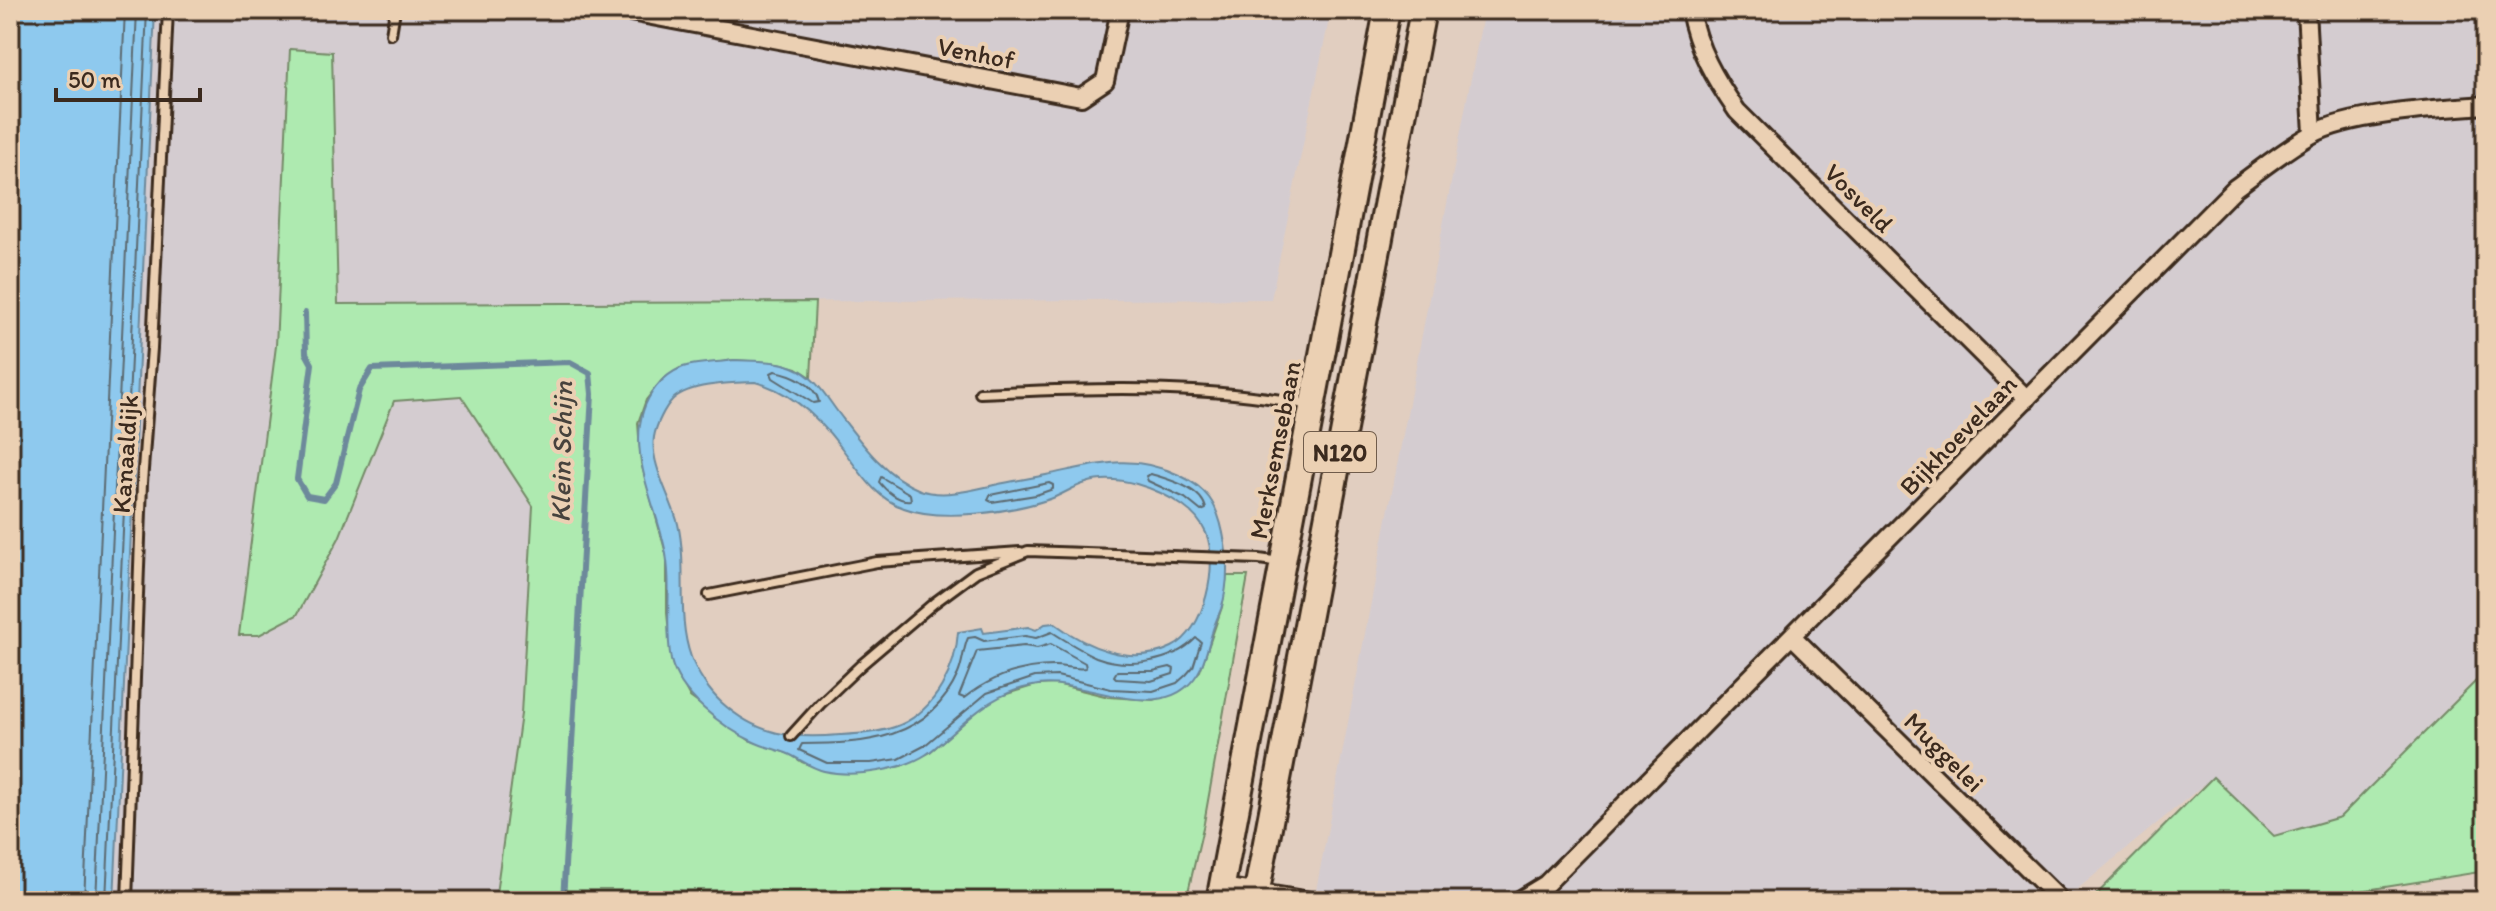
<svg xmlns="http://www.w3.org/2000/svg" width="2496" height="911" font-family="Itim,sans-serif">
<style>
.built{fill:#d4ccd0}
.green{fill:#aeeab0;stroke:#748a67;stroke-width:2}
.water{fill:#8ec9ee;stroke:#6d899b;stroke-width:2;fill-rule:evenodd}
.lines{fill:none;stroke-linecap:round;stroke-linejoin:round}
.shore{stroke:#5c6a71;stroke-width:2}
.stream{stroke:#6d899b;stroke-width:6}
.service-casing{stroke:#3b2a1e;stroke-width:14}
.minor-casing{stroke:#3b2a1e;stroke-width:22}
.primary-casing{stroke:#3b2a1e;stroke-width:30}
.service{stroke:#ebd0b3;stroke-width:8}
.minor{stroke:#ebd0b3;stroke-width:16}
.primary{stroke:#ebd0b3;stroke-width:24}
.labels{text-anchor:middle;dominant-baseline:central;stroke-width:8;stroke-linejoin:round;paint-order:stroke}
.shield{fill:#ebd0b3;stroke:#705c4b;stroke-width:2}
.shield-label{font-size:24px;font-weight:bold;fill:#3b2a1e}
.street-label{font-size:26px;fill:#3b2a1e;stroke:#ebd0b3}
.water-label{font-size:28px;font-style:italic;fill:#47423d;stroke:#ebd0b3}
</style>
<rect width="100%" height="100%" fill="#e1cec0"/>
<filter id="ink" filterUnits="userSpaceOnUse"><feTurbulence type="fractalNoise" baseFrequency=".0125" numOctaves="2"/><feDisplacementMap in="SourceGraphic" scale="16" xChannelSelector="R" yChannelSelector="G"/><feConvolveMatrix kernelMatrix="1 2 1 2 8 2 1 2 1" color-interpolation-filters="sRGB"/></filter>
<g filter="url(#ink)">
<g class="built">
<polygon points="155,10 1331,10 1271,299 338,304 332,53 276,346 239,634 259,635 339,538 394,400 461,396 533,505 521,714 495,901 114,901"/>
<polygon points="1484,10 2486,10 2486,669 2340,817 2274,836 2213,777 2063,901 1314,901"/>
</g>
<g class="green">
<polygon points="290,49 332,52 338,304 815,302 811,377 797,368 779,363 734,360 680,368 662,380 646,400 638,423 641,463 667,557 667,613 672,663 690,697 749,740 790,754 802,762 825,771 872,771 901,766 929,753 991,699 1036,685 1056,684 1109,697 1153,700 1182,690 1200,671 1222,607 1227,576 1248,576 1204,823 1186,901 495,901 521,714 533,506 461,396 394,401 339,538 297,615 259,635 239,635 276,346"/>
<polygon points="2486,671 2486,871 2360,891 2337,901 2090,901 2213,777 2274,836 2340,817"/>
</g>
<g class="water">
<polygon points="10,10 155,10 114,901 10,901"/>
<path d="M734 360C753 361 775 360 793 367 816 376 826 397 840 415 862 444 885 476 920 490 946 499 978 488 1004 483 1018 480 1032 478 1046 475 1095 465 1130 452 1179 475 1207 488 1217 504 1223 533 1228 557 1229 585 1221 609 1218 617 1214 625 1212 633 1208 646 1205 662 1198 673 1164 729 1086 678 1038 685 989 692 967 722 931 751 907 770 854 778 824 771 810 768 799 758 786 753 775 749 764 747 754 742 723 728 679 694 671 660 664 623 673 586 665 549 654 497 618 435 656 387 663 378 673 371 683 367 699 362 718 363 734 360ZM755 382C791 391 818 417 840 446 859 470 874 498 904 508 941 522 1010 512 1047 500 1061 496 1072 487 1086 483 1117 473 1157 488 1183 506 1193 513 1201 522 1206 533 1219 565 1205 631 1172 647 1131 667 1086 647 1054 623L1045 624 1036 630 1028 627 984 633 982 628 958 632C956 668 936 709 900 725 881 733 859 734 840 735 793 739 758 736 721 702 709 691 697 673 691 657 676 615 688 568 678 524 671 497 650 465 654 437 656 425 665 407 673 399 691 383 733 383 755 382Z"/>
</g>
<g class="lines">
<g class="shore">
<path d="M775 371C792 374 815 384 819 402L813 403 773 378 771 373Z"/>
<path d="M1151 474C1170 480 1202 488 1206 509L1201 511 1185 498 1148 481 1146 476Z"/>
<path d="M881 477 910 494 911 500C899 502 886 491 879 482Z"/>
<polygon points="1049,483 1053,485 1053,489 1036,495 992,502 988,500 990,495"/>
<path d="M1052 632C1066 641 1080 650 1096 657 1128 669 1172 663 1196 638L1201 642 1193 667 1186 675 1177 683 1153 691 1111 689 1057 676 1035 677 987 693 924 746 899 759 871 763H827L799 750 802 744C865 744 929 740 958 674 963 663 963 649 968 638L975 637 984 641 1025 636 1036 638Z"/>
<path d="M1051 644 1085 663 1086 668C1076 670 1065 666 1054 666 1021 666 990 678 964 698L959 696 977 651 1024 646 1037 648Z"/>
<polygon points="1170,667 1174,669 1173,674 1151,681 1117,679 1114,676 1117,671 1153,671"/>
<polyline points="84,901 125,10"/>
<polyline points="96,901 137,10"/>
<polyline points="106,901 147,10"/>
</g>
<polyline class="stream" points="305,313 306,353 312,364 297,479 307,496 324,499 336,483 359,390 372,369 570,362 590,373 592,394 563,901"/>
<g class="service-casing">
<g id="service">
<polyline points="391,34 395,10"/>
<path d="M980 393C1090 388 1202 384 1311 405"/>
<polyline points="709,595 877,562 1020,552"/>
<polyline points="791,736 820,704 861,665 934,603 976,572 1028,551 1259,559 1281,562"/>
<polyline points="127,901 142,483 152,348 168,10"/>
</g>
</g>
<g class="minor-casing">
<g id="minor">
<polyline points="620,10 1081,97 1105,81 1120,10"/>
<path d="M1690 10C1697 49 1715 79 1737 111L2027 399"/>
<polyline points="2306,10 2313,133"/>
<polyline points="1793,637 2061,901"/>
<polyline points="1222,887 1310,901"/>
<path d="M1518 901 1546 884 2235 188C2260 170 2284 150 2311 135 2349 113 2441 108 2486 105"/>
</g>
</g>
<g class="primary-casing">
<g id="primary">
<polyline points="1219,901 1387,10"/>
<polyline points="1255,901 1423,10"/>
</g>
</g>
<use href="#service" class="service"/>
<use href="#minor" class="minor"/>
<use href="#primary" class="primary"/>
</g>
</g>
<g class="labels">
<rect class="shield" x="1304" y="432" width="72" height="40" rx="6"/>
<g class="shield-label">
<text x="1340" y="452">N120</text>
</g>
<g class="street-label">
<text transform="translate(976 53) rotate(11)">Venhof</text>
<text transform="translate(1859 198) rotate(45)">Vosveld</text>
<text transform="translate(1958 435) rotate(-46)">Bijkhoevelaan</text>
<text transform="translate(1275 450) rotate(-79)">Merksemsebaan</text>
<text transform="translate(125 454) rotate(-86)">Kanaaldijk</text>
<text transform="translate(1944 752) rotate(45)">Muggelei</text>
</g>
<g class="water-label">
<text transform="translate(561 452) rotate(-89)">Klein Schijn</text>
</g>
</g>
<rect width="2496" height="911" fill="none" stroke="#ebd0b3" stroke-width="40"/>
<rect x="20" y="20" width="2456" height="871" fill="none" stroke="#3b2a1e" stroke-width="3" filter="url(#ink)"/>
<path d="M56 88v12h144v-12" fill="none" stroke="#3b2a1e" stroke-width="4"/>
<text x="68" y="88" font-size="24" fill="#3b2a1e" stroke="#ebd0b3" stroke-width="6" paint-order="stroke">50 m</text>
</svg>
